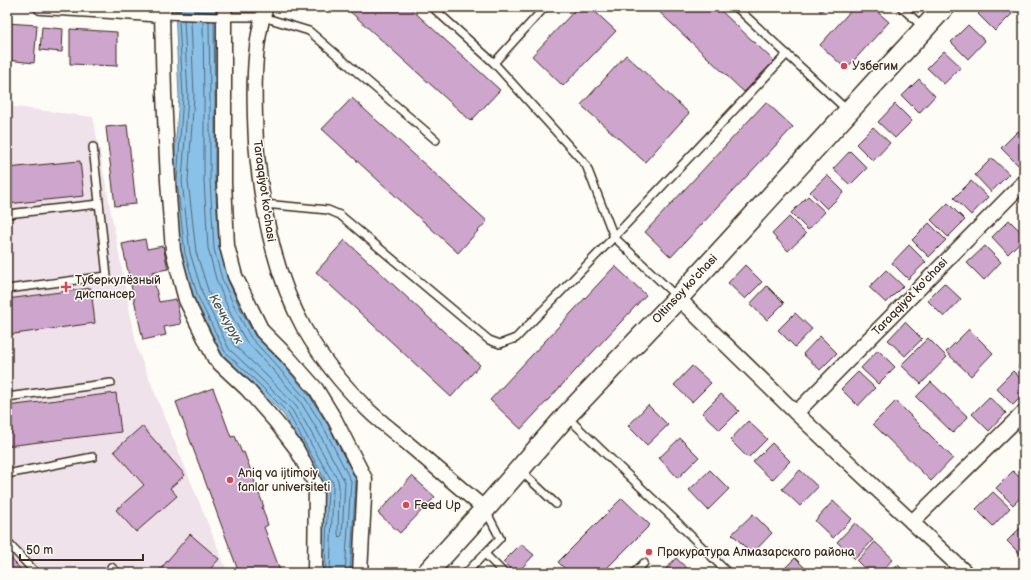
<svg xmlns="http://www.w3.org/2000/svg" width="1031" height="580" font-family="'Balsamiq Sans',sans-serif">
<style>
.built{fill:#efe2ea}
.water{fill:#89c1e8;stroke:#6a8597}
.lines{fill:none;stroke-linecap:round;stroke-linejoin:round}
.shore{stroke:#5a666f;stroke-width:1}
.building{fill:#cea5cc;stroke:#3b2a1e}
.lane-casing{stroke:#3b2a1e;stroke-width:10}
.street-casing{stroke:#3b2a1e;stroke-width:17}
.secondary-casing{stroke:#3b2a1e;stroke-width:23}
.lane{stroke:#fdfcf7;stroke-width:7}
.street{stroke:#fdfcf7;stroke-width:14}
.secondary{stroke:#fdfcf7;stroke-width:20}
.poi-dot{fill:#d1495b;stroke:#fdfcf7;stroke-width:1.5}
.labels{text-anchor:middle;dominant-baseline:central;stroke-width:3;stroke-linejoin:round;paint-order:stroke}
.poi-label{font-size:12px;fill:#3b2a1e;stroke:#fdfcf7;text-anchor:start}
.street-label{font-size:12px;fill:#3b2a1e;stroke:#fdfcf7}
.water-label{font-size:13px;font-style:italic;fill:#52575b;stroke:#fdfcf7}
</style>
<rect width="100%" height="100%" fill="#fdfcf7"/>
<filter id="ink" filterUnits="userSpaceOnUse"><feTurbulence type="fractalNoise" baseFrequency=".025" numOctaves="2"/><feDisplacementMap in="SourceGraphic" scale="8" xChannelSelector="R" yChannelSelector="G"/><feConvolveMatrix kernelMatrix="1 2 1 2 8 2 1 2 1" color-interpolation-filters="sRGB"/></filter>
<g filter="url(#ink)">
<polygon class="built" points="7,106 93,117 137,349 228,573 7,573"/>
<polygon class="water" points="175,7 217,7 231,276 312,392 361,479 354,573 321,573 324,487 284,415 254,385 222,354 195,299 181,255 173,181 179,96"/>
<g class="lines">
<g class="shore">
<polyline points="179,20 183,96 177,181 185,254 198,297 225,352 257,382 288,413 328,485 325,573"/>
<polyline points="184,20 188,96 182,181 190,253 203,295 229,349 260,378 292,410 333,483 333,487 330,573"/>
<polyline points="191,20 194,96 188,181 196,252 209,293 234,345 265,374 296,406 338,480 339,487 338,535 340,537 342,535 345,482 318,431 300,401 272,369 246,341 230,313 216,279 208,248 204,180 204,100 203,21"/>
<polyline points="209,21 210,100 210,179 214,249 222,279 236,310 251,338 276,365 305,398 324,428 351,481 345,573"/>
<polyline points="214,21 215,100 215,179 219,246 228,279"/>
<polyline points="228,280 240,308 255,336 280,361 309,395 328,425 356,480 350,573"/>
</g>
</g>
<g class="building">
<polygon points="345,7 409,7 500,90 471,121"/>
<polygon points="578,7 590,7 616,31 563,86 532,56"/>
<polygon points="654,7 717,7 774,61 744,92"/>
<polygon points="816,7 825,7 821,12"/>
<polygon points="854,7 872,7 889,22 846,69 820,45"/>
<polygon points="985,7 1005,7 1012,14 995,31 978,14"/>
<polygon points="7,23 37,25 34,63 7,60"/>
<polygon points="968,25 985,41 968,59 951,42"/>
<polygon points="42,27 63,29 62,52 40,50"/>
<polygon points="70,29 117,32 117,66 70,64"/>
<polygon points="944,51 961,67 944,84 927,68"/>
<polygon points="626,55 689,113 645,162 581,105"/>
<polygon points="919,79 935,96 919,113 902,96"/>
<polygon points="352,98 487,221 458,253 322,129"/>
<polygon points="766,102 793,127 671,257 645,232"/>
<polygon points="895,104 912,121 895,138 878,122"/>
<polygon points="127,125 136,204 115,206 106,127"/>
<polygon points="873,127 890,143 873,161 856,144"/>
<polygon points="1018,131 1024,136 1024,159 1018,165 1001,148"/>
<polygon points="850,151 867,168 850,185 833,169"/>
<polygon points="992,158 1009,174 991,192 975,175"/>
<polygon points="80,161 84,196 7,204 7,168"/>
<polygon points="827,175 844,192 827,209 810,192"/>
<polygon points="971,181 988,197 971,215 954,198"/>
<polygon points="808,196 825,212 808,230 791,213"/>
<polygon points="948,203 965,220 948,237 931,220"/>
<polygon points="789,217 806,234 788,251 772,234"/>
<polygon points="1009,220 1024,235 1024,238 1008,254 992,237"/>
<polygon points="929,223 946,240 929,257 912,240"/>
<polygon points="145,239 147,249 163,246 168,269 152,272 159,302 176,299 181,324 164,327 166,335 143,340 122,244"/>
<polygon points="345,240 480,365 451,397 316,272"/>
<polygon points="909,245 926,262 908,279 892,263"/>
<polygon points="985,246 1001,262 984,280 967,263"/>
<polygon points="745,265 762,282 745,299 728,283"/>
<polygon points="615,266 646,295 521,429 490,400"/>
<polygon points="886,270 903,286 886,303 869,287"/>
<polygon points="944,283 961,299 944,317 927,300"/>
<polygon points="767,286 784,303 767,320 750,304"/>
<polygon points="91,288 95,323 7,335 7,299"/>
<polygon points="795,313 812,329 795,347 778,330"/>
<polygon points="905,322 922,339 905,356 888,340"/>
<polygon points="969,329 993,353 971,376 946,352"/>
<polygon points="820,336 837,353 820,370 803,354"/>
<polygon points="928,338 947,357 921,384 901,365"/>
<polygon points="878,350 895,367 878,384 861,368"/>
<polygon points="1024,360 1024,373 1018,367"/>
<polygon points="692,366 711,383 692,402 674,385"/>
<polygon points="1013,371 1024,382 1024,394 1013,405 996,388"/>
<polygon points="858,372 875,388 858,406 841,389"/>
<polygon points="931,382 968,417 953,433 916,397"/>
<polygon points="213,388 231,437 235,436 242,453 244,452 264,507 262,507 268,525 264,527 281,573 239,573 176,402"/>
<polygon points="116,393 121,432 7,446 7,406"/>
<polygon points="721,394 739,411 720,430 702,413"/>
<polygon points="989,397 1006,413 989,431 972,414"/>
<polygon points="896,401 953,458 931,481 873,424"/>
<polygon points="648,405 668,425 647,445 628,426"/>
<polygon points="748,421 767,439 748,458 730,440"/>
<polygon points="142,426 185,475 170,488 177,496 136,532 116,510 144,485 114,451"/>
<polygon points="680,438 699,457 678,478 659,458"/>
<polygon points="772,443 790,461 772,480 753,462"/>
<polygon points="710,470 729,489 708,510 689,490"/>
<polygon points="800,470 818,487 800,506 782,489"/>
<polygon points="1013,471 1024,482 1024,494 1013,505 996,488"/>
<polygon points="412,476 435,497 400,533 378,513"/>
<polygon points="993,492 1010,508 993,526 976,509"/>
<polygon points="622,498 650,525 602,573 569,573 558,562"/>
<polygon points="833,501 852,519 833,538 815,521"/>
<polygon points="753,514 772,533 752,554 732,534"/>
<polygon points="855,523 873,540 855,559 837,542"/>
<polygon points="1024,524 1024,558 1007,541"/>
<polygon points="190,534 219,559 207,573 157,573"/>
<polygon points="875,542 893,559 880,573 869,573 857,561"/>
<polygon points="521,544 534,555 517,573 515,573 503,562"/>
<polygon points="7,554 24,573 7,573"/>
<polygon points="676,558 692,573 662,573"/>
<polygon points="795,558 810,573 780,573"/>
<polygon points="898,565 906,573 890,573"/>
</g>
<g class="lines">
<g class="lane-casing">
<g id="lane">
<polyline points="432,7 494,63 586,165 614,237 787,54"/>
<polyline points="736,7 847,110"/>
<polyline points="901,7 923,27"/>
<polyline points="162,15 224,17 263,17 309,31 436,140"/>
<polyline points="494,63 545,7"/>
<polyline points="264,204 328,210 340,215 489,340 500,344 516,338 614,237 678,298"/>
<polyline points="7,214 99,204"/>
<polyline points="7,289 107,276 93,147"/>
<polyline points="7,397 111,383"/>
<polyline points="567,417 672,517 728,573"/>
<polyline points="521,471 556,504"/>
<polyline points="7,474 93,457"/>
<polyline points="7,542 36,573"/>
<polyline points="485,554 504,573"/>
<polyline points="111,567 118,573"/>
<polyline points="466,573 500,538 486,511"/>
<polyline points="634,573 644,563"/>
</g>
</g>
<g class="street-casing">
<g id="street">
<polyline points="41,7 111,11 162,15"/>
<polyline points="164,7 162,15 164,94 168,181 173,251 186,300 215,359 247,389 276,422 296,448 316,485 315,573"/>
<polyline points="225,7 224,17 224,182 227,246 235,276 262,331 286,355 316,389 335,420 365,479 360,573"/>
<path d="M266 7C252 45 254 101 256 142 261 205 273 272 304 328 321 358 343 385 367 409 379 421 393 431 406 442 433 465 459 487 485 509"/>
<polyline points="678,298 796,413 966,573"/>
<polyline points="796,413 1024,182"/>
<polyline points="912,522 1024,412"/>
</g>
</g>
<g class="secondary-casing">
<polyline id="secondary" points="427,573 485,509 566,416 678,298 944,7"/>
</g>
<use href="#lane" class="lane"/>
<use href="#street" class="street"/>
<use href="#secondary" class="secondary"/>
</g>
</g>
<g class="poi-dot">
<circle cx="844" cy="66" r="4"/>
<path d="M64 281h4v4h4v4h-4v4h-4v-4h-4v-4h4z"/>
<circle cx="230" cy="480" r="4"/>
<circle cx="406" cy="505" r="4"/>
<circle cx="649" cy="552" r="4"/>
</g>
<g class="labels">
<g class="poi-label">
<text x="852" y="66">Узбегим</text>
<text x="75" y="280">Туберкулёзный<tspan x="75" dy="14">диспансер</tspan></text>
<text x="238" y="473">Aniq va ijtimoiy<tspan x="238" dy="14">fanlar universiteti</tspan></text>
<text x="414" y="505">Feed Up</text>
<text x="657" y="552">Прокуратура Алмазарского района</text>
</g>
<g class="street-label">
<text transform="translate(264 191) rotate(82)">Taraqqiyot ko'chasi</text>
<text transform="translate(685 289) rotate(-47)">Oltinsoy ko'chasi</text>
<text transform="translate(910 297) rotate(-46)">Taraqqiyot ko'chasi</text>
</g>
<g class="water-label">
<text transform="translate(226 319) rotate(60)">Кечкурук</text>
</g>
</g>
<rect width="1031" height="580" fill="none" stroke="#fdfcf7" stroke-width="24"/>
<rect x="12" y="12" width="1007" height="556" fill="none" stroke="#3b2a1e" stroke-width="1.5" filter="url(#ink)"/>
<path d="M20 554v6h123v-6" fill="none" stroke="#3b2a1e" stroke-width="2"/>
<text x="26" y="554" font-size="12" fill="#3b2a1e" stroke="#fdfcf7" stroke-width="3" paint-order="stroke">50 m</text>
</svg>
